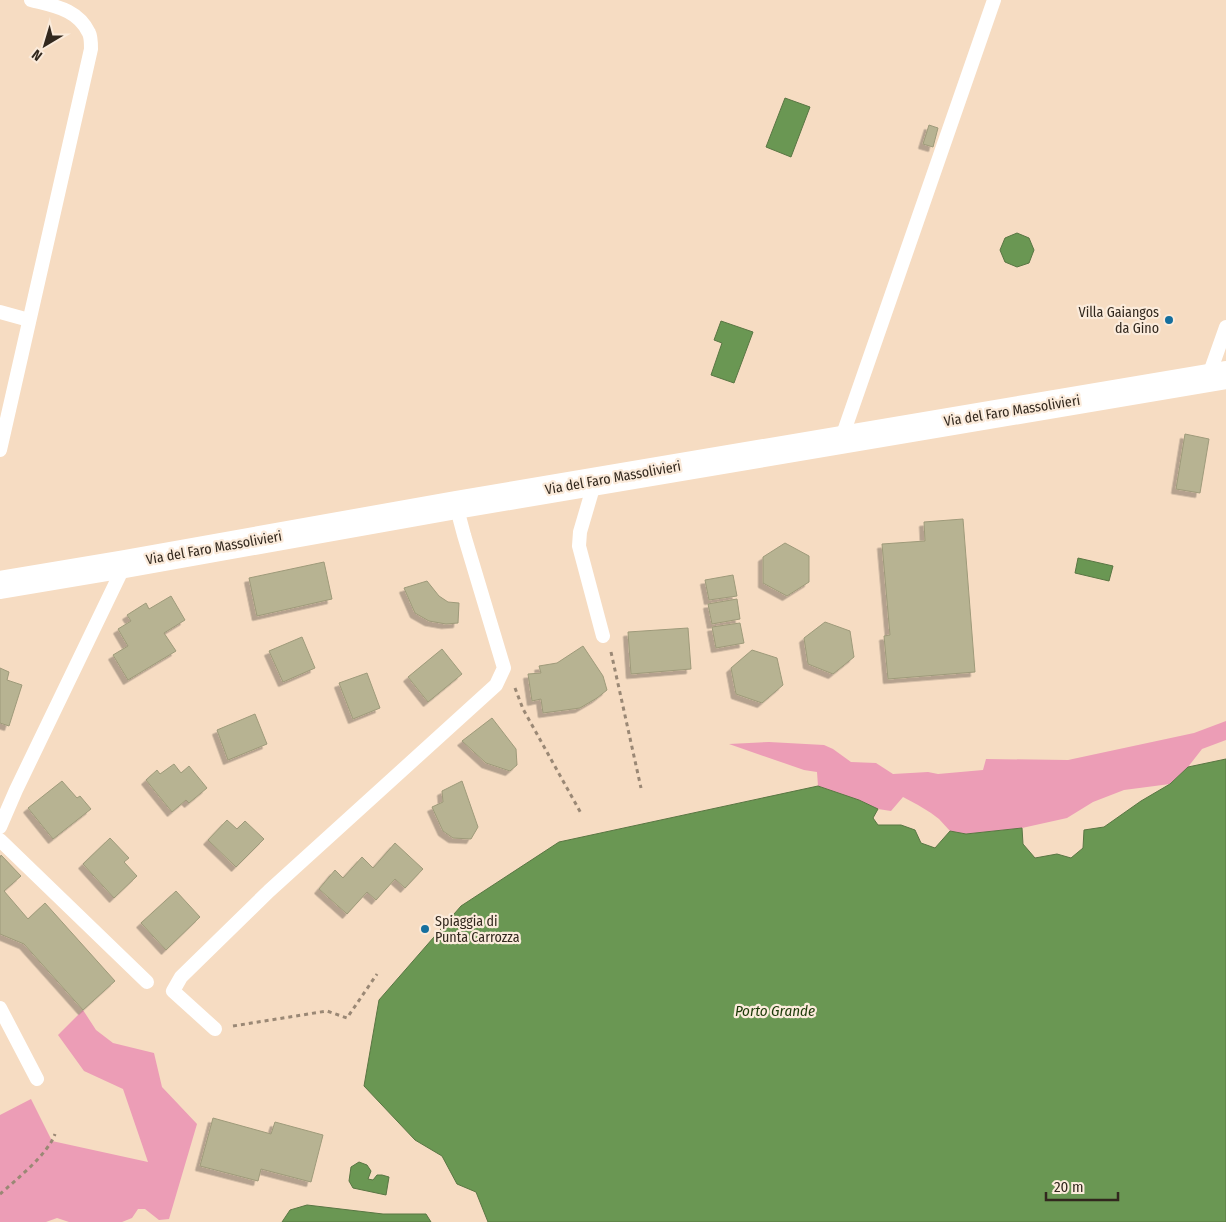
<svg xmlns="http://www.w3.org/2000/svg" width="1226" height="1222" font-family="'Fira Sans Condensed',sans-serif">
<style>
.green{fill:#ec9db6}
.water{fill:#6a9753;stroke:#597643}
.building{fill:#b7b392;stroke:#9e9a7a;filter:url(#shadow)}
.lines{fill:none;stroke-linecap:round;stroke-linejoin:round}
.path{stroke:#9a8875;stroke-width:3;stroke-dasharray:4 4;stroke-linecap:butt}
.service{stroke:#fff;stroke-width:14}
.minor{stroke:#fff;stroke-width:28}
.poi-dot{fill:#156f9e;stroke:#fbebdb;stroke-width:2}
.labels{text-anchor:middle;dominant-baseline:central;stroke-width:4.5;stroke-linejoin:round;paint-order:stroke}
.poi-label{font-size:14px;fill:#32281e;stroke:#fbebdb;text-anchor:end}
.street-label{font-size:14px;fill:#32281e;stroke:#fbebdb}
.water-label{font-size:15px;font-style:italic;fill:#1c3a08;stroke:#fbebdb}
</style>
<defs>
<filter id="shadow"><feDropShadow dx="-4.5" dy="4.5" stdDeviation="0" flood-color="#0004"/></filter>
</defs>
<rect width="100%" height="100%" fill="#f6dcc2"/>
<g class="green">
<polygon points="1226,721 1226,740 1202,749 1188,767 1170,784 1124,790 1093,802 1067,818 1022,828 966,834 950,831 939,819 931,813 918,805 903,797 891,811 878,809 859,800 818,786 817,772 804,770 729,744 769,742 824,745 833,749 851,762 876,763 893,774 928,772 938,774 983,770 986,759 1068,760 1194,733"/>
<polygon points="83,1010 96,1030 113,1043 154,1053 162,1087 197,1124 169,1219 159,1220 145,1209 138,1209 132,1218 122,1222 69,1222 57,1218 46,1222 0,1222 0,1115 31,1099 52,1141 148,1162 123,1089 84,1071 58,1035"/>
</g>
<g class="water">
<polygon points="785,98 810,107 791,157 766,147"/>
<polygon points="1017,233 1029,238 1034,250 1029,263 1017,267 1005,262 1000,250 1005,238"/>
<polygon points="721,321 753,332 734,383 711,375 722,343 714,340"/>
<polygon points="1078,558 1113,566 1109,581 1075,573"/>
<polygon points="1226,759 1226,1222 488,1222 476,1192 457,1184 442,1156 415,1140 364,1086 379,1000 461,906 559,842 818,786 859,800 878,809 873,818 878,825 901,825 915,830 921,843 935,848 950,831 966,834 1022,828 1023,844 1035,858 1057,854 1071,858 1083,848 1084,830 1104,827 1141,801 1170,784 1188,767"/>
<polygon points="359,1162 367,1165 371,1171 368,1179 373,1180 377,1175 382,1175 389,1177 386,1195 353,1188 349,1181 351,1167"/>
<polygon points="307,1205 383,1214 426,1214 431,1222 282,1222 290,1210"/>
</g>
<g class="building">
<polygon points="929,125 938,128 933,147 923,144"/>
<polygon points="1185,434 1209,439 1200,493 1176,489"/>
<polygon points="963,519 975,672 888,679 884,636 890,635 882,544 925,541 924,522"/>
<polygon points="785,543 809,556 809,582 787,596 763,583 763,557"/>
<polygon points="324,562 332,599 257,616 249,578"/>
<polygon points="733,575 737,596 709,600 705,580"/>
<polygon points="427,581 439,596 448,602 459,603 458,623 446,624 429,621 415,613 404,588"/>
<polygon points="171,596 185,620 164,633 176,651 128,680 113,655 128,646 118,629 131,621 127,615 146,603 149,609"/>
<polygon points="737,599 740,619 712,624 708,604"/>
<polygon points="825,622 850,631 854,657 833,674 808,664 804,638"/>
<polygon points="740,623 744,643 716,648 712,627"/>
<polygon points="688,628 691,669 631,674 628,632"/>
<polygon points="302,637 315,668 283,682 269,651"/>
<polygon points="583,646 603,676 607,690 597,698 580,708 543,713 541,699 532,701 528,674 541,673 539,666 557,663"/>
<polygon points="442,649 462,674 428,702 408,677"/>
<polygon points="752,650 777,658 783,685 762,703 736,694 731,668"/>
<polygon points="0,668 9,672 7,680 22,685 9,726 0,723"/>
<polygon points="367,673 380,708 353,719 339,683"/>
<polygon points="255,714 267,744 228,760 217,730"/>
<polygon points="492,718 516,749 517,765 510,771 486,763 462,741"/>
<polygon points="174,764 181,773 189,766 207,788 189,803 186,800 172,812 146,780 157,770 160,774"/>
<polygon points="62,781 77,798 80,796 91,809 53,839 28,808"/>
<polygon points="462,781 478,827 471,839 453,838 443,831 432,807 443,802 442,791"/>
<polygon points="227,820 237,829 245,821 264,839 236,867 208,840"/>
<polygon points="110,838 129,858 124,862 137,876 114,898 83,864"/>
<polygon points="395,843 423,869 405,888 395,879 376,900 367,892 347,914 319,889 335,870 343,878 362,857 373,868"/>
<polygon points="1,855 21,876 4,891 28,919 45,903 115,981 83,1010 24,944 0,934 0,858"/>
<polygon points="176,891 200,917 166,950 141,923"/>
<polygon points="213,1118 271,1134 275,1122 323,1135 311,1182 261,1169 258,1181 200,1166"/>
</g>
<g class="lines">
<g class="path">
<polyline points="611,652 641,788"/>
<polyline points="515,688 523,709 582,815"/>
<polyline points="233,1026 327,1011 347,1018 377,974"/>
<path d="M0 1194C16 1180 48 1154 55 1134"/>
</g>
<g class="service">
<polyline points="0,312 29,320"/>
<polyline points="1208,378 1226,327"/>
<polyline points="841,440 994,0"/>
<path d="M0 450 91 49C91 43 91 37 89 33 78 9 54 6 31 0"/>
<polyline points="595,481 580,532 579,546 603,636"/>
<polyline points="0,827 16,790 125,564"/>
<polyline points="0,840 147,982"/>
<polyline points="0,1008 37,1079"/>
<polyline points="215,1029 173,991 181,977 269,891 496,685 504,668 464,535 456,505"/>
</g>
<polyline class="minor" points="0,585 125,564 456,505 1226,375"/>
</g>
<g class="poi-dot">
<circle cx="1169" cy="320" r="5"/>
<circle cx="425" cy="929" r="5"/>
</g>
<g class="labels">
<g class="poi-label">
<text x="1159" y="312">Villa Gaiangos<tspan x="1159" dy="16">da Gino</tspan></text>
<text x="435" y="921" text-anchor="start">Spiaggia di<tspan x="435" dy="16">Punta Carrozza</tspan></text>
</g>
<g class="street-label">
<text transform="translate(1012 411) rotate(-9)">Via del Faro Massolivieri</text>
<text transform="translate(613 478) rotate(-10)">Via del Faro Massolivieri</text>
<text transform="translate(214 548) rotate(-10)">Via del Faro Massolivieri</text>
</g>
<g class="water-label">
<text x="775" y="1011">Porto Grande</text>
</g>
</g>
<g transform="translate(45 45) rotate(218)" stroke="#fbebdb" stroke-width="4" paint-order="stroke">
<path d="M0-4L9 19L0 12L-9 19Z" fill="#32281e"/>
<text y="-8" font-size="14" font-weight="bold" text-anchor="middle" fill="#32281e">N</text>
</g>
<path d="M1046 1192v8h72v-8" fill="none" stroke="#32281e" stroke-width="2.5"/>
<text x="1054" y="1192" font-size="15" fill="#32281e" stroke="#fbebdb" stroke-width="4" paint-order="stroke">20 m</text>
</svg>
